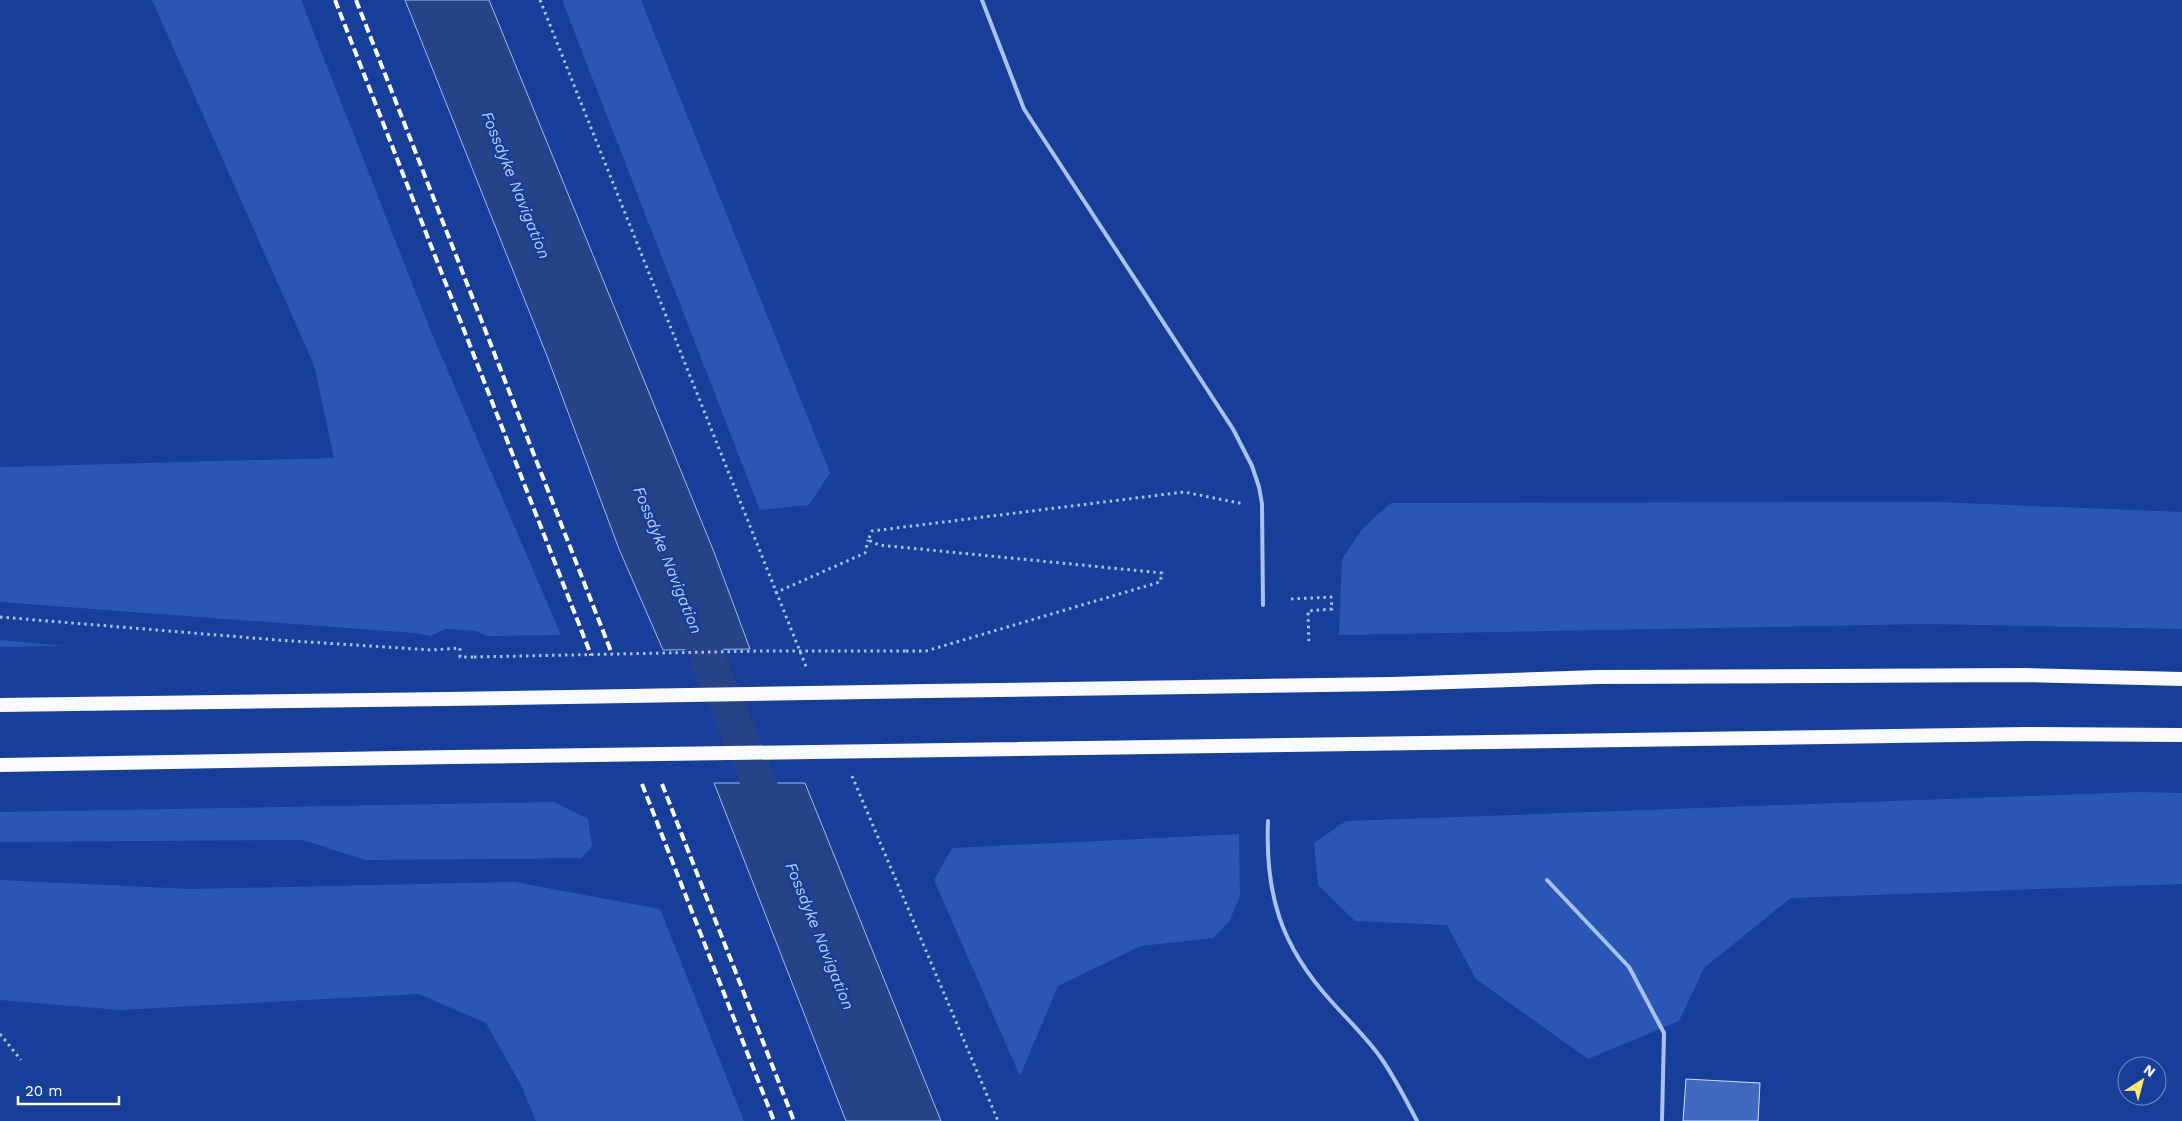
<svg xmlns="http://www.w3.org/2000/svg" width="2182" height="1121" font-family="'Work Sans',sans-serif">
<style>
.green{fill:#2a57b6}
.water{fill:#264387;stroke:#9dbaf4}
.lines{fill:none;stroke-linecap:round;stroke-linejoin:round}
.canal{stroke:#264387;stroke-width:35}
.building{fill:#3f68bf;stroke:#d1dffc}
.path{stroke:#aac1f1;stroke-width:3;stroke-dasharray:2.5 4;stroke-linecap:butt}
.service{stroke:#aac1f1;stroke-width:4}
.trunk{stroke:#fafbff;stroke-width:14}
.rail{stroke:#fff;stroke-width:4;stroke-dasharray:9 4;stroke-linecap:butt}
.path-bridge{stroke:#aac1f1;stroke-width:3;stroke-dasharray:2.5 4;stroke-linecap:butt}
.trunk-bridge{stroke:#fafbff;stroke-width:14}
.labels{text-anchor:middle;dominant-baseline:central;stroke-width:5;stroke-linejoin:round;paint-order:stroke}
.water-label{font-size:16px;font-style:italic;fill:#b6ccf8;stroke:#173e98}
</style>
<rect width="100%" height="100%" fill="#173e98"/>
<g class="green">
<polygon points="152,0 301,0 430,329 561,635 487,636 476,631 446,629 431,636 414,633 0,602 0,467 334,458 314,365"/>
<polygon points="562,0 641,0 830,473 809,505 760,510"/>
<polygon points="1937,502 2182,512 2182,629 1925,624 1339,635 1342,559 1363,528 1391,503"/>
<polygon points="0,640 65,646 0,647"/>
<polygon points="2138,792 2182,793 2182,884 1791,898 1704,968 1679,1021 1588,1059 1476,979 1447,925 1355,921 1318,885 1314,843 1346,821"/>
<polygon points="554,802 588,819 592,846 582,858 365,860 303,840 0,842 0,812"/>
<polygon points="1239,834 1240,896 1229,922 1213,938 1141,946 1058,986 1020,1076 934,880 952,848"/>
<polygon points="0,880 191,889 515,882 660,909 744,1121 536,1121 522,1087 486,1023 419,994 120,1010 0,1000"/>
</g>
<g class="water">
<polygon points="405,0 489,0 714,552 750,649 663,650 619,549 547,356"/>
<polygon points="714,783 805,783 941,1121 846,1121"/>
</g>
<g class="lines">
<polyline class="canal" points="686,605 777,828"/>
</g>
<polygon class="building" points="1686,1079 1760,1083 1758,1121 1683,1121"/>
<g class="lines">
<g class="path">
<polyline points="540,0 807,669"/>
<polyline points="775,593 865,553 868,540"/>
<polyline points="1291,599 1331,597 1332,609 1308,611 1309,644"/>
<polyline points="0,617 277,640 432,650 460,648 460,657 474,657"/>
<polyline points="906,651 926,651 1160,582 1162,573 879,545 868,540 872,531 1184,492 1244,504"/>
<polyline points="852,776 998,1121"/>
<polyline points="0,1034 21,1060"/>
</g>
<g class="service">
<polyline points="982,0 1024,109 1233,429 1252,466 1259,487 1262,504 1263,605"/>
<path d="M1268 821C1265 895 1281 946 1331 1001 1348 1020 1367 1038 1381 1058 1395 1078 1406 1100 1417 1121"/>
<polyline points="1547,880 1629,967 1664,1033 1662,1121"/>
</g>
<g class="trunk">
<polyline points="928,691 1391,684 1597,677 2024,675 2182,679"/>
<polyline points="0,705 447,699"/>
<polyline points="950,750 2027,734 2182,735"/>
<polyline points="0,765 452,757"/>
</g>
<g class="rail">
<polyline points="335,0 591,655"/>
<polyline points="356,0 612,654"/>
<polyline points="642,784 774,1121"/>
<polyline points="662,784 794,1121"/>
</g>
<polyline class="path-bridge" points="474,657 760,651 906,651"/>
<g class="trunk-bridge">
<polyline points="447,699 928,691"/>
<polyline points="452,757 950,750"/>
</g>
</g>
<g class="labels">
<g class="water-label">
<text transform="translate(516 185) rotate(68)">Fossdyke Navigation</text>
<text transform="translate(668 560) rotate(68)">Fossdyke Navigation</text>
<text transform="translate(820 936) rotate(68)">Fossdyke Navigation</text>
</g>
</g>
<g transform="translate(2142 1081) rotate(36)"><circle r="24" fill="#173e98" stroke="#748bc1"/>
<path d="M0-4L9 19L0 12L-9 19Z" fill="#ffe86a"/>
<text y="-8" font-size="14" font-weight="bold" text-anchor="middle" fill="#ffffff">N</text>
</g>
<path d="M18 1096v8h101v-8" fill="none" stroke="#ffffff" stroke-width="2.5"/>
<text x="25" y="1096" font-size="15" fill="#ffffff" stroke="#173e98" stroke-width="4" paint-order="stroke">20 m</text>
</svg>
